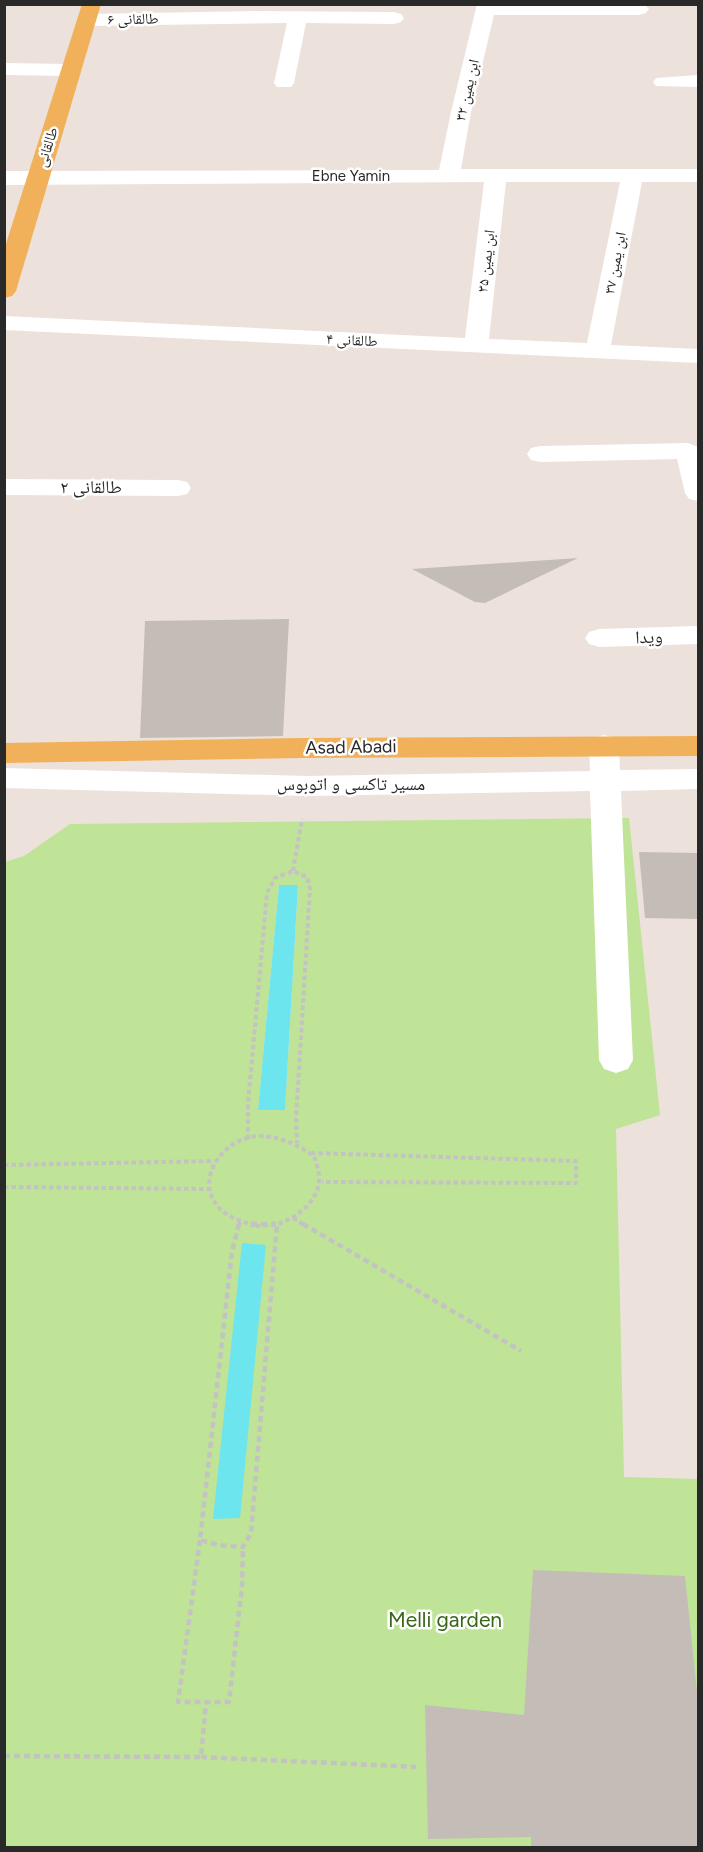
<svg xmlns="http://www.w3.org/2000/svg" width="703" height="1852" font-family="Figtree,'Noto Naskh Arabic',sans-serif">
<style>
.green{fill:#bfe397;fill-rule:evenodd}
.water{fill:#6de5ef}
.building{fill:#c4bdb7}
.lines{fill:none;stroke-linecap:round;stroke-linejoin:round}
.path-far1{stroke:#c3c3c3;stroke-width:4;stroke-dasharray:4.5 3;stroke-linecap:butt}
.path{stroke:#c3c3c3;stroke-width:4.5;stroke-dasharray:6 4;stroke-linecap:butt}
.minor{fill:#fff;fill-rule:evenodd}
.major{fill:#f1b15b;fill-rule:evenodd}
.labels{text-anchor:middle;dominant-baseline:central;stroke-width:5;stroke-linejoin:round;paint-order:stroke}
.far-street-label{font-size:15px;fill:#292929;stroke:#fff}
.street-label{font-size:18px;fill:#292929;stroke:#fff}
.near-park-label{font-size:21px;fill:#386619;stroke:#fff}
</style>
<rect width="100%" height="100%" fill="#ece1db"/>
<path class="green" d="M629 818 660 1115 616 1129 624 1477 698 1479V1847L5 1848V862L24 856 70 824ZM279 885H298L285 1110H258Z"/>
<g class="water">
<polygon points="279,885 298,885 285,1110 258,1110"/>
<polygon points="242,1243 266,1245 240,1518 213,1519"/>
</g>
<g class="building">
<polygon points="578,558 485,603 475,602 412,569"/>
<polygon points="289,619 283,736 140,738 145,621"/>
<polygon points="639,852 699,853 699,919 645,918"/>
<polygon points="533,1570 685,1576 699,1711 699,1848 531,1848 531,1837 428,1839 425,1705 524,1715"/>
</g>
<g class="lines">
<g class="path-far1">
<polyline points="293,871 302,819"/>
<polyline points="248,1139 248,1104 267,893 275,878 293,871 307,877 310,889 296,1118 297,1143"/>
<polyline points="311,1153 576,1161 576,1183 322,1182"/>
<polyline points="4,1165 214,1161"/>
<polyline points="4,1187 208,1189"/>
<polyline points="293,1218 306,1226"/>
<polyline points="239,1226 240,1222"/>
<path d="M255 1226C245 1222 233 1219 225 1213 189 1186 221 1137 259 1136 278 1136 296 1144 311 1154 315 1158 316 1160 317 1166 326 1192 305 1213 283 1222 275 1226 264 1225 255 1226"/>
</g>
<g class="path">
<polyline points="239,1224 232,1251 200,1540 218,1545 243,1547 251,1533 277,1224"/>
<polyline points="251,1224 276,1224"/>
<polyline points="303,1224 521,1351"/>
<polyline points="200,1540 178,1702 229,1702 242,1586 243,1547"/>
<polyline points="4,1756 201,1757 206,1703"/>
<polyline points="201,1757 416,1767"/>
</g>
<g class="minor">
<path d="M477 4H644L649 9 646 13 639 15H494L471 112 461 169H698V182H642L611 345 698 349V363L4 330V316L465 338 484 182 4 185V171L439 170 451 112ZM506 182H620L587 343 489 339Z"/>
<polygon points="260,11 394,12 401,14 404,18 401,22 394,24 306,23 294,83 291,87 277,87 274,83 287,23 87,26 80,24 77,20 80,16 87,14"/>
<polygon points="4,63 71,64 78,66 81,70 78,74 71,76 4,75"/>
<polygon points="698,75 698,87 656,86 653,82 656,78"/>
<polygon points="688,443 698,447 698,501 689,499 685,493 677,459 540,462 531,460 527,454 531,448 540,446"/>
<polygon points="4,479 178,480 187,482 191,488 187,494 178,496 4,495"/>
<polygon points="698,626 698,644 599,647 589,644 585,638 589,632 599,629"/>
<polygon points="604,735 615,738 619,745 620,770 698,769 698,789 621,791 633,1060 628,1069 616,1073 604,1069 599,1060 590,791 307,796 4,788 4,768 307,776 590,771 589,745 593,738"/>
</g>
<g class="major">
<polygon points="82,4 101,4 16,291 12,296 4,298 4,250"/>
<polygon points="698,736 698,756 303,758 4,763 4,743 303,738"/>
</g>
</g>
<g class="labels">
<g class="far-street-label">
<text transform="translate(133 19) rotate(-1)">طالقانی ۶</text>
<text transform="translate(467 90) rotate(-77)">ابن یمین ۳۲</text>
<text transform="translate(47 147) rotate(-72)">طالقانی</text>
<text x="351" y="176">Ebne Yamin</text>
<text transform="translate(486 261) rotate(-83)">ابن یمین ۳۵</text>
<text transform="translate(615 263) rotate(-79)">ابن یمین ۳۷</text>
<text transform="translate(352 340) rotate(3)">طالقانی ۴</text>
</g>
<g class="street-label">
<text x="91" y="487">طالقانی ۲</text>
<text transform="translate(649 637) rotate(-2)">ویدا</text>
<text transform="translate(351 747) rotate(-1)">Asad Abadi</text>
<text x="351" y="784">مسیر تاکسی و اتوبوس</text>
</g>
<g class="near-park-label">
<text x="445" y="1619">Melli garden</text>
</g>
</g>
<rect width="703" height="1852" fill="none" stroke="#292929" stroke-width="12"/>
</svg>
